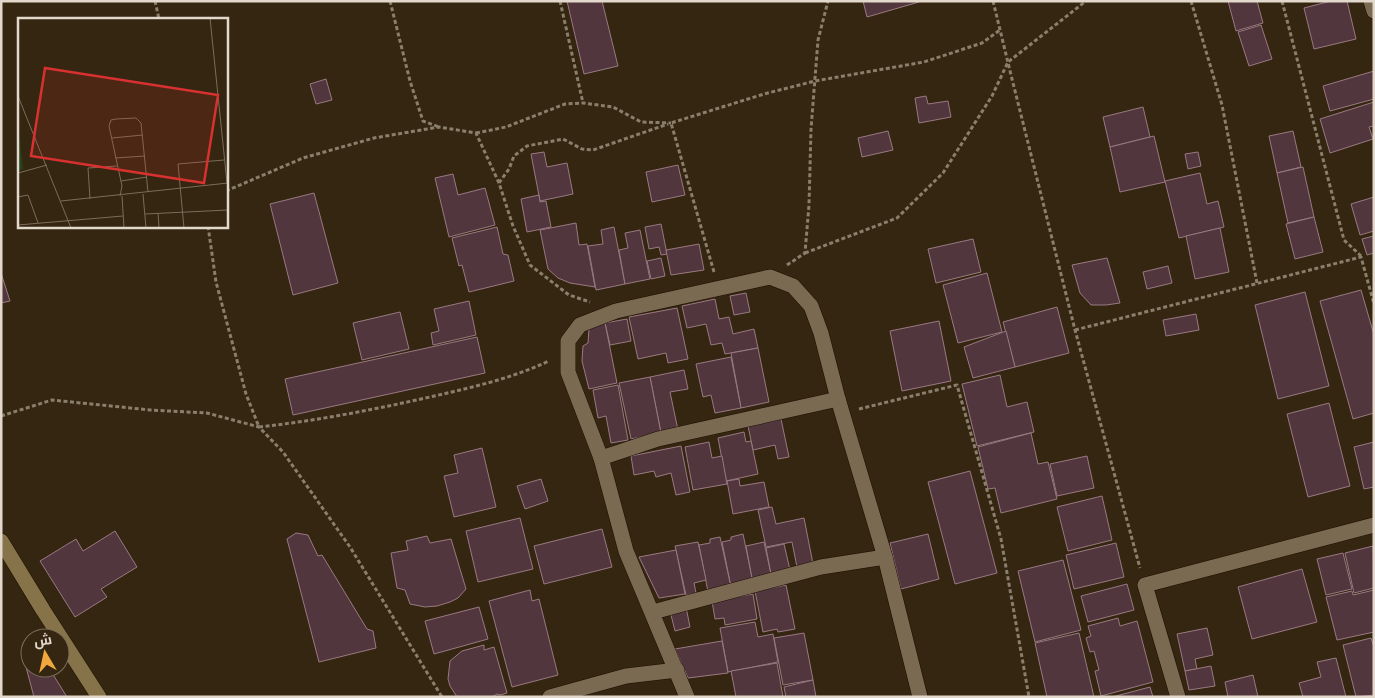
<svg xmlns="http://www.w3.org/2000/svg" width="1375" height="698" font-family="'PT Sans',Cairo,sans-serif">
<style>
.building{fill:#52363e;stroke:#997982}
.lines{fill:none;stroke-linecap:round;stroke-linejoin:round}
.street-casing{stroke:#1c0e00;stroke-width:16}
.secondary-casing{stroke:#1c0e00;stroke-width:16}
.path{stroke:#8a7e6c;stroke-width:3;stroke-dasharray:4 2.5;stroke-linecap:butt}
.street{stroke:#7b6a52;stroke-width:15}
.secondary{stroke:#867349;stroke-width:15}
.inset-road{fill:none;stroke:#7a6d5b;stroke-width:1}
.view{fill:#d73130;fill-opacity:0.15;stroke:#d73130;stroke-width:2.5}
.inset-edge{fill:none;stroke:#e2d8cb;stroke-width:2.5}
</style>
<rect width="100%" height="100%" fill="#342610"/>
<g class="building">
<polygon points="567,1 602,1 618,66 584,74"/>
<polygon points="863,1 919,1 919,2 867,17"/>
<polygon points="1228,1 1257,1 1263,23 1236,31"/>
<polygon points="1331,1 1347,1 1356,39 1314,49 1304,8"/>
<polygon points="1261,25 1272,59 1249,66 1238,32"/>
<polygon points="1374,71 1374,99 1330,111 1323,86"/>
<polygon points="326,79 332,100 316,104 310,84"/>
<polygon points="926,96 928,104 948,101 951,117 919,123 915,98"/>
<polygon points="1374,102 1374,126 1369,127 1373,139 1330,153 1320,119"/>
<polygon points="1143,107 1150,137 1110,147 1103,117"/>
<polygon points="888,131 893,150 862,157 858,138"/>
<polygon points="1293,131 1301,167 1277,173 1269,136"/>
<polygon points="1154,136 1165,182 1120,192 1110,147"/>
<polygon points="544,152 547,167 567,163 573,194 540,201 531,154"/>
<polygon points="1198,152 1201,166 1188,169 1185,154"/>
<polygon points="678,165 685,195 652,202 646,172"/>
<polygon points="1303,167 1314,217 1288,223 1277,173"/>
<polygon points="1200,173 1207,204 1218,201 1224,227 1179,238 1165,181"/>
<polygon points="453,174 458,195 485,188 495,225 449,237 435,178"/>
<polygon points="314,193 338,283 293,295 270,204"/>
<polygon points="539,195 540,202 546,201 551,227 527,232 521,199"/>
<polygon points="1374,197 1374,231 1360,235 1351,204"/>
<polygon points="1314,217 1323,252 1295,259 1286,224"/>
<polygon points="576,223 579,245 587,244 595,287 570,283 558,278 548,269 540,230"/>
<polygon points="661,224 667,254 661,255 659,247 649,249 645,227"/>
<polygon points="497,227 503,254 508,255 514,281 469,292 462,265 459,266 452,238"/>
<polygon points="614,227 625,284 596,290 588,246 603,244 601,230"/>
<polygon points="1220,228 1229,272 1195,279 1186,236"/>
<polygon points="640,230 650,279 625,284 619,250 628,248 625,233"/>
<polygon points="1374,236 1374,253 1367,255 1362,239"/>
<polygon points="973,239 981,272 936,283 928,249"/>
<polygon points="699,244 704,270 671,275 666,250"/>
<polygon points="661,258 665,276 651,279 647,261"/>
<polygon points="1107,258 1120,303 1106,305 1091,305 1080,293 1072,265"/>
<polygon points="1168,266 1172,283 1147,289 1143,272"/>
<polygon points="1,273 10,301 1,303"/>
<polygon points="987,273 1002,332 958,343 943,285"/>
<polygon points="1361,290 1374,335 1374,413 1353,419 1320,301"/>
<polygon points="1305,292 1329,386 1278,399 1255,305"/>
<polygon points="746,293 750,312 734,315 730,296"/>
<polygon points="715,299 719,319 729,317 733,334 754,329 758,348 725,354 722,343 711,345 706,324 687,328 682,306"/>
<polygon points="469,301 476,335 433,345 431,333 439,331 434,309"/>
<polygon points="1057,307 1069,353 1015,367 1003,322"/>
<polygon points="677,308 688,359 668,363 666,353 638,359 629,317"/>
<polygon points="400,312 409,349 362,360 353,323"/>
<polygon points="1196,314 1199,330 1166,336 1163,320"/>
<polygon points="627,319 631,341 610,345 605,323"/>
<polygon points="939,321 951,381 902,391 890,331"/>
<polygon points="605,323 617,383 589,389 582,361 583,346 588,343 589,328"/>
<polygon points="1006,331 1015,367 973,378 964,347"/>
<polygon points="477,337 485,373 293,415 285,379"/>
<polygon points="758,348 769,402 741,408 731,353"/>
<polygon points="731,357 741,408 715,413 711,395 703,397 696,364"/>
<polygon points="684,370 688,389 670,392 678,430 661,433 650,377"/>
<polygon points="1000,375 1007,407 1027,402 1034,432 977,446 962,384"/>
<polygon points="650,377 661,433 631,439 619,383"/>
<polygon points="618,385 628,440 611,443 606,416 598,418 593,390"/>
<polygon points="1329,403 1350,486 1308,497 1287,414"/>
<polygon points="781,419 789,457 778,459 775,445 753,450 748,426"/>
<polygon points="744,432 746,442 751,441 758,474 726,481 718,438"/>
<polygon points="1031,433 1038,464 1048,462 1057,499 1001,513 995,488 988,489 978,447"/>
<polygon points="709,442 712,458 722,456 727,484 693,490 685,447"/>
<polygon points="1374,442 1374,487 1364,489 1354,447"/>
<polygon points="681,446 690,492 676,495 671,473 656,477 654,471 634,475 631,456"/>
<polygon points="482,448 496,507 454,517 444,476 458,473 454,455"/>
<polygon points="1087,456 1094,488 1057,496 1050,464"/>
<polygon points="970,471 997,573 955,584 928,482"/>
<polygon points="541,479 548,501 525,509 517,486"/>
<polygon points="739,479 740,486 764,482 769,507 733,514 727,481"/>
<polygon points="1102,496 1112,540 1068,551 1057,507"/>
<polygon points="772,507 776,524 804,518 813,564 797,567 792,542 766,547 758,510"/>
<polygon points="520,518 533,569 478,582 466,531"/>
<polygon points="602,529 612,567 544,584 534,546"/>
<polygon points="115,531 137,567 101,589 107,597 75,617 40,561 76,539 83,551"/>
<polygon points="296,533 308,535 318,556 322,555 367,629 373,631 376,648 319,662 287,539"/>
<polygon points="743,534 753,582 731,587 722,542 731,540 731,537"/>
<polygon points="928,534 939,579 901,589 890,543"/>
<polygon points="427,536 430,543 451,539 466,589 458,598 450,602 437,606 425,607 410,604 405,590 397,588 391,553 408,550 406,541"/>
<polygon points="720,537 731,587 708,592 699,545 710,543 710,539"/>
<polygon points="698,542 706,580 694,583 696,593 686,595 675,546"/>
<polygon points="764,542 771,574 752,578 746,546"/>
<polygon points="1116,543 1124,577 1074,589 1066,555"/>
<polygon points="784,544 790,570 771,574 766,548"/>
<polygon points="1373,546 1374,588 1354,593 1345,553"/>
<polygon points="676,550 685,594 659,598 639,557"/>
<polygon points="1343,553 1352,589 1326,595 1317,559"/>
<polygon points="1063,560 1081,630 1035,642 1018,571"/>
<polygon points="1302,569 1317,622 1252,639 1238,587"/>
<polygon points="1127,584 1134,610 1088,622 1081,596"/>
<polygon points="786,585 795,629 778,632 777,629 763,632 755,591"/>
<polygon points="530,590 532,601 539,599 558,675 512,687 489,601"/>
<polygon points="1374,590 1374,632 1337,640 1326,597 1352,591 1353,595"/>
<polygon points="753,594 757,619 725,625 724,618 715,619 712,601"/>
<polygon points="479,607 488,639 434,654 425,621"/>
<polygon points="686,607 690,627 675,631 670,611"/>
<polygon points="1118,618 1120,626 1137,621 1153,682 1101,696 1095,671 1099,670 1094,651 1090,652 1086,638 1091,636 1088,626"/>
<polygon points="755,622 758,637 773,634 778,662 728,672 720,628"/>
<polygon points="1207,628 1213,655 1195,659 1197,669 1185,671 1177,634"/>
<polygon points="804,633 813,680 783,685 774,638"/>
<polygon points="1079,633 1094,697 1047,697 1035,643"/>
<polygon points="1371,638 1374,647 1374,695 1356,697 1343,645"/>
<polygon points="722,641 728,673 688,678 675,649"/>
<polygon points="484,645 484,650 494,647 507,693 500,695 497,694 492,697 457,697 450,686 448,679 450,661 462,651"/>
<polygon points="30,649 30,668 49,668 67,697 34,697 22,652"/>
<polygon points="1336,658 1346,697 1303,697 1299,683 1321,677 1317,662"/>
<polygon points="777,663 783,697 736,697 731,671"/>
<polygon points="1211,666 1215,686 1189,690 1185,671"/>
<polygon points="1253,675 1258,697 1228,697 1225,682"/>
<polygon points="813,680 816,697 786,697 784,687"/>
<polygon points="1150,687 1153,697 1112,697"/>
</g>
<g class="lines">
<g class="street-casing">
<g id="street">
<polyline points="1371,1 1374,11"/>
<polyline points="601,458 658,439 838,399"/>
<polyline points="653,612 821,567 885,557"/>
<polyline points="550,697 626,676 677,670"/>
<polyline points="687,697 626,551 601,458 568,372 568,341 580,325 616,311 770,277 793,286 811,306 821,333 838,399 885,557 920,697"/>
<polyline points="1178,697 1145,585 1374,525"/>
</g>
</g>
<g class="secondary-casing">
<polyline id="secondary" points="1,541 43,610 99,697"/>
</g>
<g class="path">
<polyline points="155,1 159,19"/>
<polyline points="390,1 410,81 423,121 439,127"/>
<polyline points="560,1 583,103"/>
<polyline points="993,1 1011,75 1075,330 1140,568"/>
<polyline points="1191,1 1222,105 1257,283"/>
<polyline points="1282,1 1344,240 1361,256"/>
<polyline points="476,133 506,127 565,104 583,103 613,107 641,122 671,123"/>
<polyline points="499,183 509,169 514,156 527,146 563,139 582,149 593,150 668,124"/>
<polyline points="226,191 303,158 374,138 439,127 476,133 499,183 513,226 530,265 569,295 590,302"/>
<path d="M208 226 216 282 246 394 259 427C314 421 367 411 421 399 465 389 508 380 549 361"/>
<polyline points="805,253 897,218 943,173 992,96 1008,62 1086,1"/>
<polyline points="787,265 805,253 809,205 811,129 818,40 828,1"/>
<polyline points="714,272 671,123 764,94 815,81 924,62 982,43 1000,30"/>
<polyline points="1075,330 1361,257 1374,304"/>
<polyline points="859,409 957,385 1001,539 1029,697"/>
<polyline points="1,416 52,400 150,410 207,413 259,427 283,452 350,547 442,697"/>
</g>
<use href="#street" class="street"/>
<use href="#secondary" class="secondary"/>
</g>
<g transform="translate(18 18)">
<rect width="210" height="210" fill="#342610"/>
<path d="M0 108 5 151 0 153Z" fill="#264319"/>
<path class="inset-road" d="M192 0 209 165M0 78 53 210M94 120 125 117M97 140 127 138M0 155 29 147M103 163 129 159M125 176 128 210M102 178 104 168 91 108 93 102 98 101 118 100 123 105 130 174M104 178 106 210M0 179 10 177 20 205M72 181 70 150 99 148M43 183 210 165M140 195 141 210M127 196 210 192M0 207 105 198M166 210 160 146 206 142"/>
<path class="view" d="M27 50 200 77 186 165 13 138Z"/>
<rect width="210" height="210" class="inset-edge"/>
</g>
<rect width="1375" height="698" fill="none" stroke="#e2d8cb" stroke-width="5"/>
<g transform="translate(45 653) rotate(351)"><circle r="24" fill="#342610" stroke="#7a6d5b"/>
<path d="M0-4L9 19L0 12L-9 19Z" fill="#efa73e"/>
<text y="-8" font-size="14" font-weight="bold" text-anchor="middle" fill="#e2d8cb">ش</text>
</g>
</svg>
